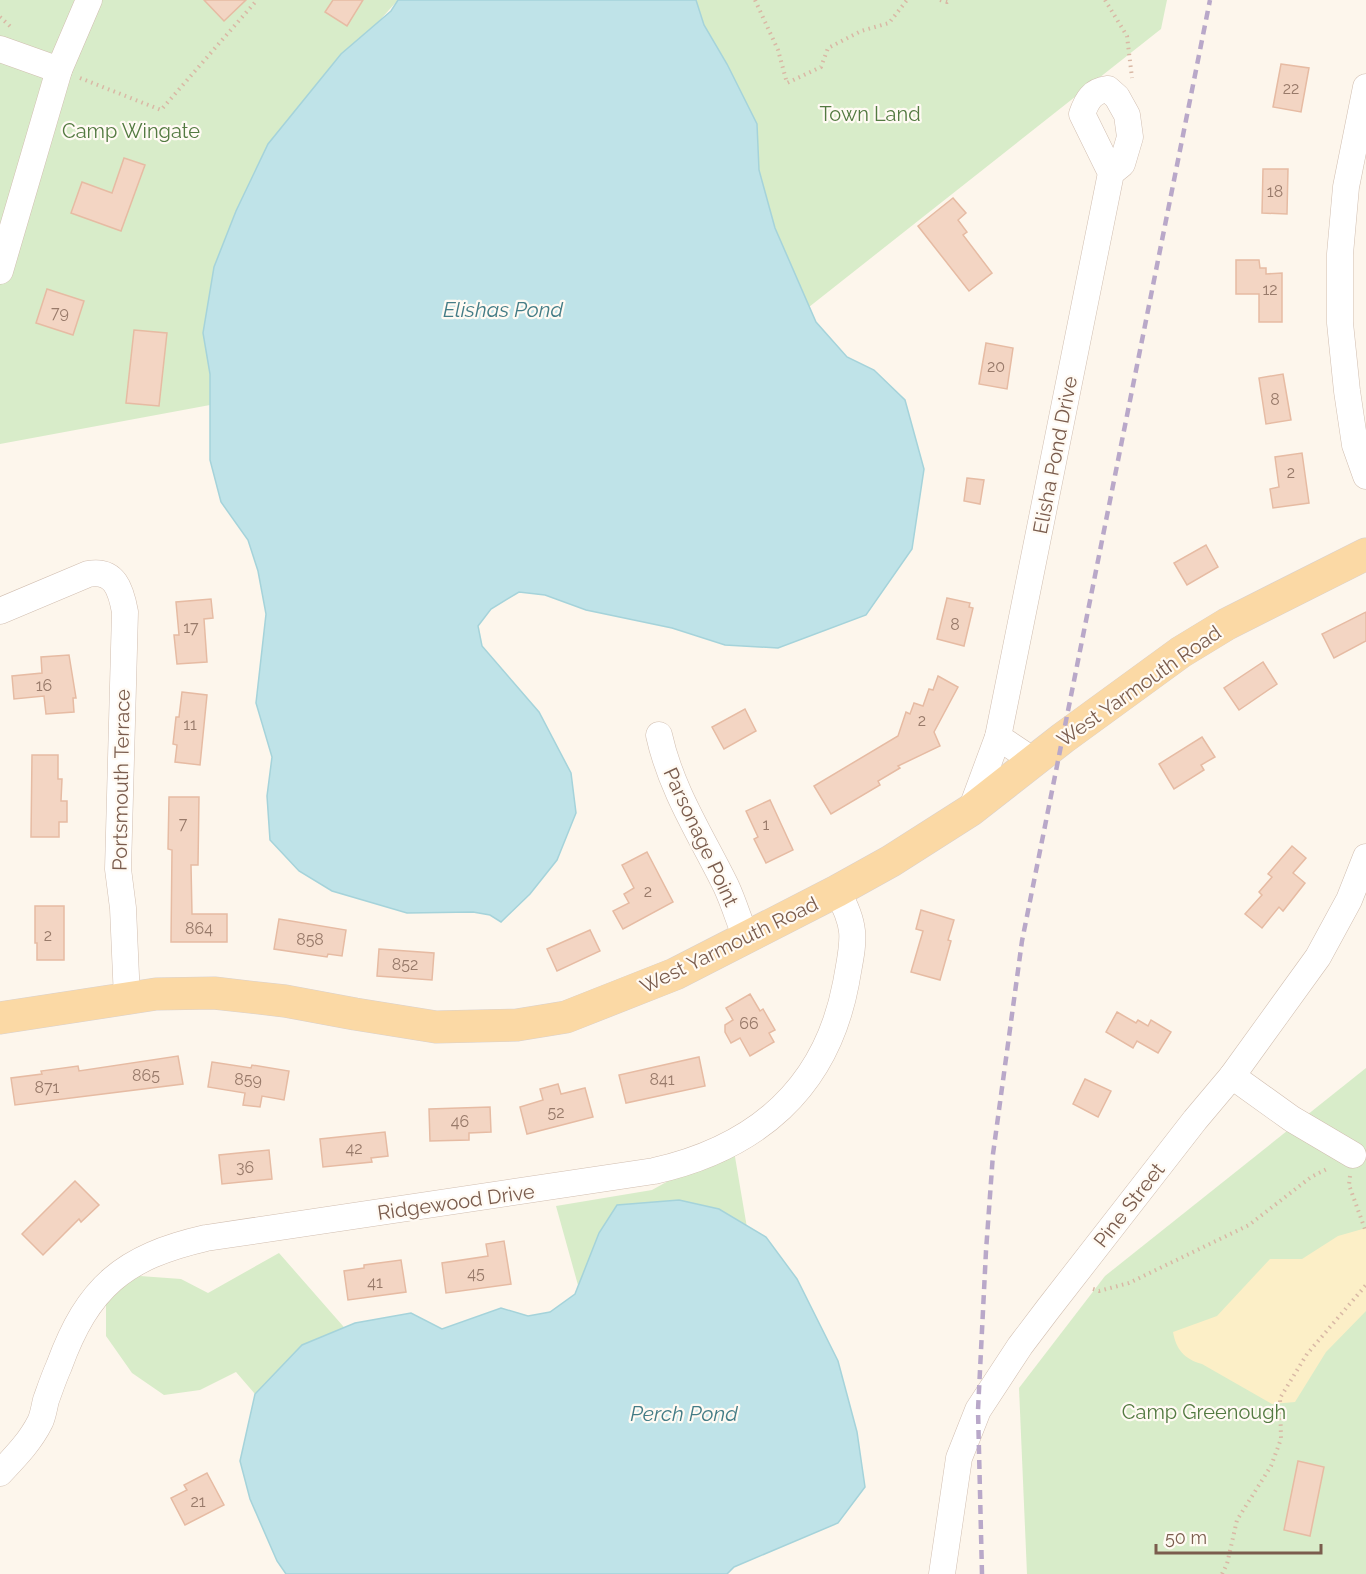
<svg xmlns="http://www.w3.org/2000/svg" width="1366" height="1574" font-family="Raleway,sans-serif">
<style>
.green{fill:#d8ecc9}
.sand{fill:#fcefc7}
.water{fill:#bfe3e8;stroke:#a5d3da;stroke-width:1.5}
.building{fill:#f3d5c3;stroke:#e6bba3;stroke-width:1.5}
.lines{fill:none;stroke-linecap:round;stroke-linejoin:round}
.minor-casing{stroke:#d1beb0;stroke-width:27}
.major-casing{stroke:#dad1cd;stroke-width:33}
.path{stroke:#d9b8a5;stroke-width:4;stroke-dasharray:1.5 4.5;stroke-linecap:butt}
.minor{stroke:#fff;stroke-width:26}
.major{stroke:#fbd9a5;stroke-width:32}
.rail{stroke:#b9a8c9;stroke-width:4.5;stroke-dasharray:9 6;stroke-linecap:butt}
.labels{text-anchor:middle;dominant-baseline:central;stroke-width:4.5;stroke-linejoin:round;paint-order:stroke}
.number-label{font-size:16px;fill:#987a6a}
.park-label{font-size:20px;fill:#537a41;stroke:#fffaf3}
.street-label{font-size:20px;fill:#7a5c4d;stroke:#fffaf3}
.water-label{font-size:21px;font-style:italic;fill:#437c86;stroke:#fffaf3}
</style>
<rect width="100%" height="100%" fill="#fdf6ec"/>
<g class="green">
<polygon points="0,0 398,0 268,144 236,211 214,267 210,405 0,444"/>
<polygon points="696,0 1167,0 1161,29 809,307 775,228 759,170 757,124 727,64 704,25"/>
<polygon points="1366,1068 1366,1574 1027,1574 1019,1388 1105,1276"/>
<polygon points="733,1145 756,1281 581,1296 556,1206 652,1190"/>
<polygon points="279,1253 385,1374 258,1392 255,1394 236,1372 200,1390 164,1395 132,1373 106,1336 106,1298 126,1275 181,1279 208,1293"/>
</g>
<path class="sand" d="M1366 1228V1311L1326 1352 1295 1402 1272 1404 1202 1364C1184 1359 1176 1349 1173 1332L1217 1316 1270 1259H1302L1338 1236Z"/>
<g class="water">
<polygon points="398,0 696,0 704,25 727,64 757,124 759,170 775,228 816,322 847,357 874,370 905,400 924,469 912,549 866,615 778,648 725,645 672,628 586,610 545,595 519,592 491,609 478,626 482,646 539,712 571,773 576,813 557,860 530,894 501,922 490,915 473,912 407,913 332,891 299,871 270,840 267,796 272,757 256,703 266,614 258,571 248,540 221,502 210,460 210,374 203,333 214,267 236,211 268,144 341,54 391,11"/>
<polygon points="679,1200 719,1209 766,1237 797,1279 838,1361 857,1432 865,1487 838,1523 734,1567 727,1574 286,1574 277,1561 250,1499 240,1461 255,1394 302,1345 355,1323 411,1313 442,1329 501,1308 528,1316 550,1312 575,1294 599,1233 617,1205"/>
</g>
<g class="building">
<polygon points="204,0 246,0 224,21"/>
<polygon points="333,0 363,0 347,26 325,12"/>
<polygon points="1281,64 1309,68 1301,112 1273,107"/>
<polygon points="124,158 145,165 121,231 71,213 82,182 112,193"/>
<polygon points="1263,169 1288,169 1287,214 1262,213"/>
<polygon points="953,198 966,213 958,220 967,232 963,235 992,273 969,291 918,226"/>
<polygon points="1236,260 1259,260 1260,268 1266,268 1266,274 1282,273 1282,322 1259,322 1259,294 1236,294"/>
<polygon points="47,289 84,301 73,335 36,323"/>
<polygon points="134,330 167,333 159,406 126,403"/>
<polygon points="986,343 1013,348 1007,389 979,384"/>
<polygon points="1283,374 1291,420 1266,424 1259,378"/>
<polygon points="1302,453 1309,503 1273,508 1270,489 1279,487 1275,457"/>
<polygon points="967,478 984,480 980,504 964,501"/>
<polygon points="1206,545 1218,567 1187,585 1174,563"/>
<polygon points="947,598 970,603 969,607 973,608 964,646 937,639"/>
<polygon points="211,599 213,618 204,619 207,662 177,664 174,635 179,635 176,602"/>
<polygon points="1366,612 1366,641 1334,658 1322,634"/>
<polygon points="69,655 76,698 73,698 74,712 46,714 44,696 14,699 12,676 42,673 41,657"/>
<polygon points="1263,662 1277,684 1239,710 1224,688"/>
<polygon points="938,676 958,687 934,732 940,746 898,766 900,768 878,781 880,785 831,814 814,786 898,736 906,712 910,714 914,703 923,706 929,689 933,690"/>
<polygon points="182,692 207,695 200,765 175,762 177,745 173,744 176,717 179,717"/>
<polygon points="745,709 756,731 724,749 712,727"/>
<polygon points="1202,737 1215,757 1201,765 1204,770 1174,789 1159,764"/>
<polygon points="32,755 58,755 58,779 62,779 61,801 67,801 67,822 59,822 59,837 31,837"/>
<polygon points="169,797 199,797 198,865 191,865 192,914 227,914 227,942 171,942 172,850 168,849"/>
<polygon points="770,800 793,850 766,863 754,839 758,837 746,811"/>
<polygon points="1292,846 1306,858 1293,873 1305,883 1283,911 1279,907 1262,928 1245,914 1262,895 1259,892 1272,877 1268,874"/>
<polygon points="647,852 673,902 623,929 613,911 629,903 624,894 634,888 622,865"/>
<polygon points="35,906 64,906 64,960 37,960 37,943 35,943"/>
<polygon points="921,910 954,920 948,940 951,941 940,980 911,972 923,931 916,929"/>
<polygon points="279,919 346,930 342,956 328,954 327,957 274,949"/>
<polygon points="590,930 600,951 557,971 547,949"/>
<polygon points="379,949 434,953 432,980 377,976"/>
<polygon points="750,994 760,1011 763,1009 775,1030 769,1033 774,1042 750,1056 740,1038 731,1043 725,1032 725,1025 733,1020 726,1008"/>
<polygon points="1117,1012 1136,1023 1138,1020 1148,1026 1151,1020 1171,1032 1158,1053 1137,1041 1133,1048 1106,1032"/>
<polygon points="178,1056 183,1084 15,1105 11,1078 42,1074 41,1071 78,1066 79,1071"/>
<polygon points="699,1057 705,1086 626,1103 619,1075"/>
<polygon points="212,1062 251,1068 252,1065 289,1071 284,1100 262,1096 260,1107 243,1105 245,1093 208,1087"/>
<polygon points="1085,1079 1111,1091 1098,1117 1073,1104"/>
<polygon points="558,1084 561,1094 585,1088 593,1117 527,1134 520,1107 543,1100 540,1089"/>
<polygon points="490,1107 491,1132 469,1133 469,1140 430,1141 429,1109"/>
<polygon points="385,1132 388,1156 371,1158 372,1162 323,1167 320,1139"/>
<polygon points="269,1150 272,1179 222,1184 219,1155"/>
<polygon points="75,1181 99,1205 81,1222 79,1219 43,1255 22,1234"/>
<polygon points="504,1241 511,1284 446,1293 442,1263 488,1256 486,1244"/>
<polygon points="401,1260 406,1292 348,1300 344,1271 364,1268 364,1265"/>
<polygon points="1298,1461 1324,1467 1310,1536 1284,1530"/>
<polygon points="207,1473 224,1505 185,1525 171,1498 187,1490 184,1485"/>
</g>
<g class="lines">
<g class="minor-casing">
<g id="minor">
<polyline points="0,49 59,70"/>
<polyline points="1366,87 1346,187 1340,254 1340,323 1347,391 1355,445 1366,476"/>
<polyline points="0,271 59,70 89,0"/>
<path d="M0 611 88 574C115 569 121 590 125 612L118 869 123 908 127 999"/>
<path d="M659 735C671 790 702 837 726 886 734 903 739 921 746 938"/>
<path d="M1034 761 998 737 1111 173 1082 114C1087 100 1092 91 1108 89L1117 97 1127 115 1130 137 1122 164 1111 173"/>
<polyline points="971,810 998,737"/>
<polyline points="1232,1076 1292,1119 1353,1155"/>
<path d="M0 1473C15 1457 30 1442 40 1422 43 1416 44 1408 46 1400 50 1389 54 1377 59 1366 88 1287 123 1257 206 1238L654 1171C756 1148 826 1089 846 983 853 942 859 930 837 891"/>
<polyline points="942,1574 959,1458 978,1410 1020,1346 1048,1309 1195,1120 1232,1076 1318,957 1349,900 1366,857"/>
</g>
</g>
<g class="major-casing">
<polyline id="major" points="0,1018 156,994 214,993 285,1001 355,1014 436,1027 517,1025 566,1017 675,974 837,891 891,861 971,810 1063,738 1181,652 1227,624 1366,554"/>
</g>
<g class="path">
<polyline points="755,0 778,50 787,83 821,67 828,48 861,31 889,23 907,0"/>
<polyline points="940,0 947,2 949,0"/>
<polyline points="1105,0 1127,36 1132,78"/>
<polyline points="0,17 12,28"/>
<polyline points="80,78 161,110 257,0"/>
<polyline points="1350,1176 1349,1185 1366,1232"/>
<polyline points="1093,1289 1099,1291 1129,1283 1249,1225 1311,1177 1329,1168"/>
<polyline points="1222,1574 1227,1564 1237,1520 1271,1466 1281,1439 1280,1398 1307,1354 1366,1285"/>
</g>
<use href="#minor" class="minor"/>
<use href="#major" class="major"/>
<polyline class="rail" points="982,1574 978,1410 986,1251 993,1154 1022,941 1210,0"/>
</g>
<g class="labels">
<g class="number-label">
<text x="1291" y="88">22</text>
<text x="1275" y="191">18</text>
<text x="1270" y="289">12</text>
<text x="60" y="312">79</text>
<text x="996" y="366">20</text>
<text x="1275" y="399">8</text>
<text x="1291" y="472">2</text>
<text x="955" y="624">8</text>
<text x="191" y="627">17</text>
<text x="44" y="685">16</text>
<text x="922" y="720">2</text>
<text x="190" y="724">11</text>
<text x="183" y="823">7</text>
<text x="766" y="824">1</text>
<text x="648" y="891">2</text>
<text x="199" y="928">864</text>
<text x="48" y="935">2</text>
<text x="310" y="939">858</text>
<text x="405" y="964">852</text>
<text x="749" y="1023">66</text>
<text x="146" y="1075">865</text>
<text x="248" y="1079">859</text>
<text x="662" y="1079">841</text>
<text x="47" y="1087">871</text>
<text x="556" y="1112">52</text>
<text x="460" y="1121">46</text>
<text x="354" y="1148">42</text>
<text x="245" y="1167">36</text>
<text x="476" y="1273">45</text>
<text x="375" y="1282">41</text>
<text x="198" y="1501">21</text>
</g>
<g class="park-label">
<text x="870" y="114">Town Land</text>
<text x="131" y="131">Camp Wingate</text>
<text x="1204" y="1412">Camp Greenough</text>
</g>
<g class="street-label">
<text transform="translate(1055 455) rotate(-79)">Elisha Pond Drive</text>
<text transform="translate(1139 686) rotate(-35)">West Yarmouth Road</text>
<text transform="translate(121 780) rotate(-89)">Portsmouth Terrace</text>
<text transform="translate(701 837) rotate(65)">Parsonage Point</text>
<text transform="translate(729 945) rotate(-26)">West Yarmouth Road</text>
<text transform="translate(456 1202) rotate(-8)">Ridgewood Drive</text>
<text transform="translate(1129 1205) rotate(-52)">Pine Street</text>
</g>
<g class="water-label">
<text x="503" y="309">Elishas Pond</text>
<text x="684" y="1413">Perch Pond</text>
</g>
</g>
<path d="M1156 1544v9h165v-9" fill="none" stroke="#7a5c4d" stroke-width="3"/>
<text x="1165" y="1544" font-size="18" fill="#7a5c4d" stroke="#fffaf3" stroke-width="4.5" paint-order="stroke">50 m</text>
</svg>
